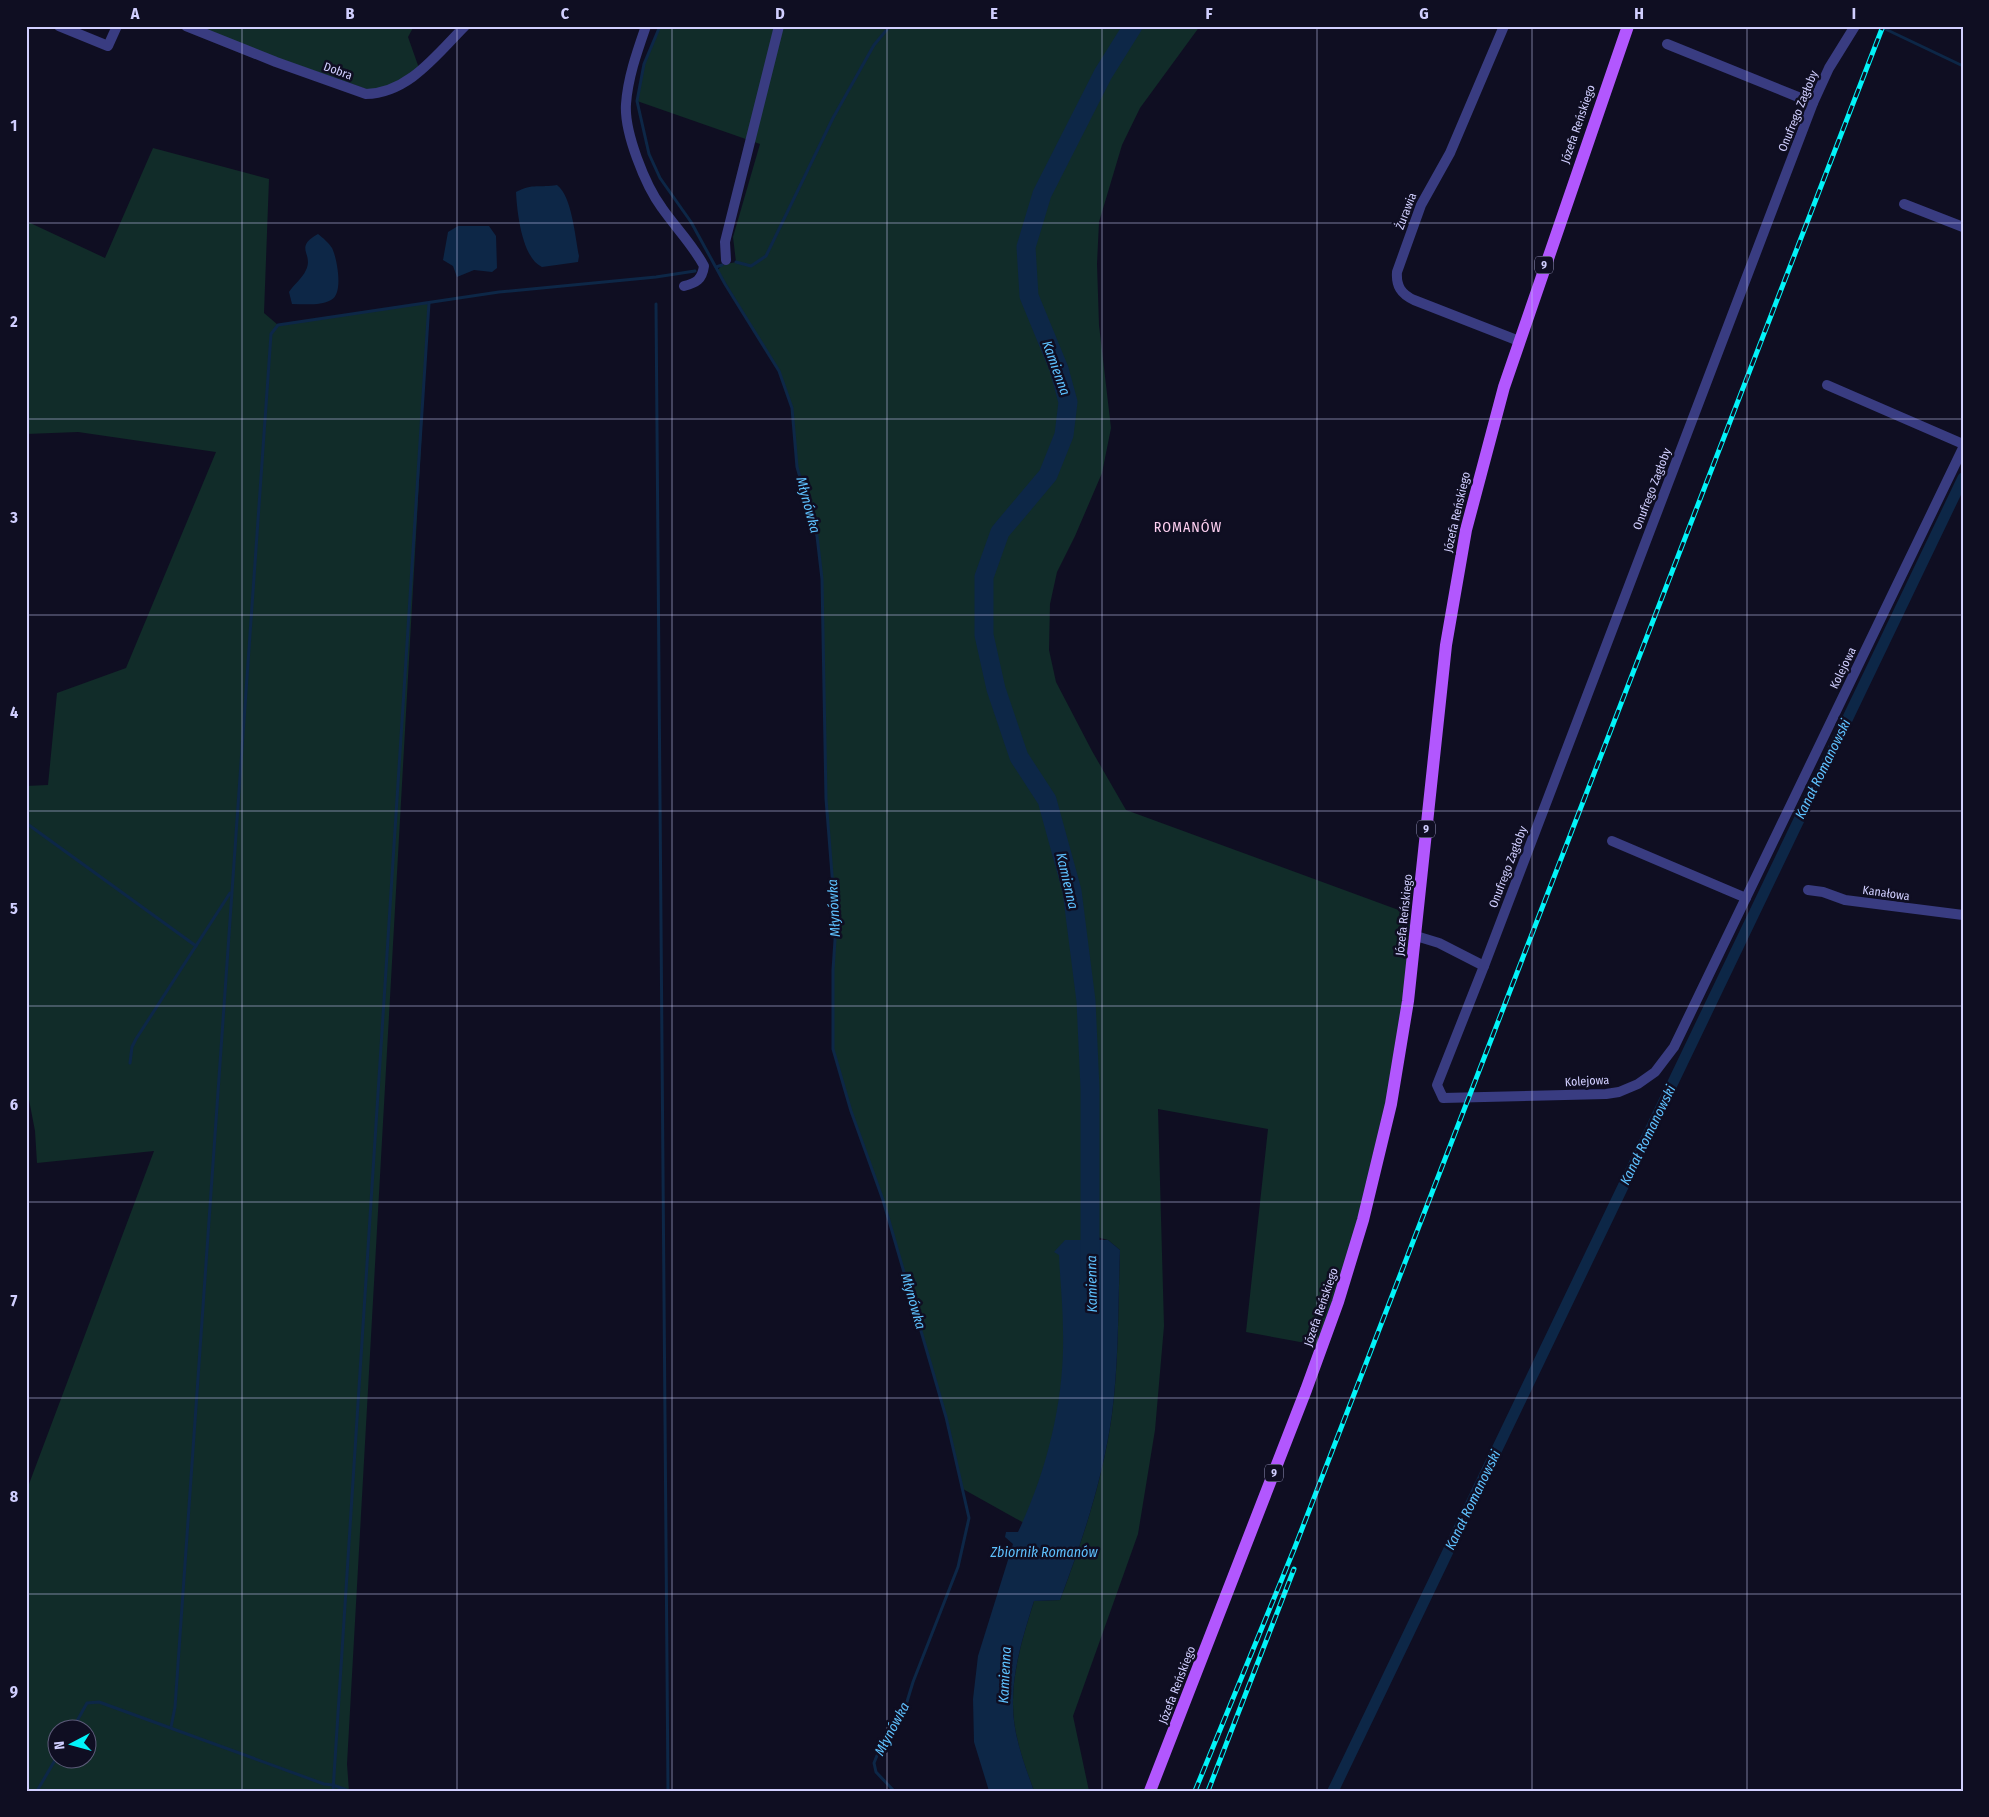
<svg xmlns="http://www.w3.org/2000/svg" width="1989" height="1817" font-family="'Fira Sans Condensed',sans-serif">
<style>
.green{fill:#112c29;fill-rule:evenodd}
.water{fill:#0d2747}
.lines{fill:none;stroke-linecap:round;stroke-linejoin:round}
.stream{stroke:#0d2747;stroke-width:3}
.canal{stroke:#0d2747;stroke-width:11}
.river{stroke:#0d2747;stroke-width:19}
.minor{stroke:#393c81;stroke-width:10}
.major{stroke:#b257fe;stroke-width:12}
.rail-casing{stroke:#02f3f8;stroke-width:5}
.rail{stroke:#0f0e22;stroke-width:3;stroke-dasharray:9;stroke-linecap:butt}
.grid{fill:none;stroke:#d1cfff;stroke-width:1;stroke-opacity:0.55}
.labels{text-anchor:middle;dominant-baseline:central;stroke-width:5;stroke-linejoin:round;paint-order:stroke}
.shield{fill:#0f0e22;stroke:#9795bd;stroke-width:1}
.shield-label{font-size:11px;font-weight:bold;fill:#d1cfff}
.street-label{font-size:12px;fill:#d1cfff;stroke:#0f0e22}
.water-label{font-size:14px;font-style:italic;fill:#5ec1fe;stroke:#0f0e22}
.neighbourhood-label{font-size:14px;letter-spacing:1px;fill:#ffd1f2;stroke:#0f0e22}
.neatline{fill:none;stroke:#d1cfff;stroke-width:2}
.grid-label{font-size:16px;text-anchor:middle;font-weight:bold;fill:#d1cfff}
</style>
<rect width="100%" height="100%" fill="#0f0e22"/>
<g class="green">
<polygon points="186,26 414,26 408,37 420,71 378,93"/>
<path d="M660 26H1200L1140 108 1122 145 1099 222 1097 264 1099 325 1111 428 1102 473 1075 536 1057 572 1050 604 1049 650 1056 682 1092 751 1126 810 1404 912 1416 936 1391 1104 1322 1346 1246 1332 1268 1129 1158 1109 1164 1326 1155 1430 1138 1534 1073 1716 1089 1791H1034C1024 1764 1013 1735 1013 1705 1012 1671 1024 1633 1034 1601L1060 1600C1083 1539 1103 1479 1112 1414 1119 1360 1118 1304 1120 1250L1108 1240 1090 1235 1093 1371 1049 1537 963 1489 946 1417 883 1200 851 1111 833 1049V970L836 925 826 799 822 579 817 536 797 467 792 408 779 371 718 270 722 265 736 262 733 237 760 144 637 101 644 64Z"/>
<path d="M153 148 269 179 264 313 278 325 429 303 347 1764 349 1791H26V1492L154 1151 37 1163 35 1131 26 1084V786L48 785 57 693 126 668 216 452 78 432 26 434V221L105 258ZM58 1730H88V1760H58Z"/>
</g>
<g class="water">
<path d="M557 185C572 196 575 237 579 256L578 262 542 267C522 258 517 212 516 192 533 183 540 188 557 185Z"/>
<polygon points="458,226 489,226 496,236 497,268 492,272 474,270 457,277 453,266 443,260 448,232"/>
<path d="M318 234C323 238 329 243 332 248 337 258 344 294 331 300 320 306 305 304 292 304L289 292C294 284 302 279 306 270 314 253 293 248 318 234Z"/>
<path d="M1065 1240H1108L1120 1250C1118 1304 1119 1360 1112 1414 1103 1479 1083 1539 1060 1600L1034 1601C1024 1633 1012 1671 1013 1705 1013 1735 1024 1763 1034 1791H989L974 1742 973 1699 978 1656 1013 1544 1005 1537 1006 1532H1018C1047 1471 1065 1399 1063 1331 1063 1306 1060 1280 1059 1255L1054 1252Z"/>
</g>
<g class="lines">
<g class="stream">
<polyline points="660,26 644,64 637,101 649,154 660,178 691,222 725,284 779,371 792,408 797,467 817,536 822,579 826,799 836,925 833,970 833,1049 851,1111 883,1200 946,1417 969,1518 958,1567 913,1682 902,1718 880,1748 874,1763 876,1772 894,1791"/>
<polyline points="1879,26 1963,66"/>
<polyline points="736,262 751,266 766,256 833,118 874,45 890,26"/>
<polyline points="716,267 722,265"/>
<polyline points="656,304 668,1791"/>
<polyline points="26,823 196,946"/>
<polyline points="130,1063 132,1047 136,1039 230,893"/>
<polyline points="171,1727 175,1707 271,334 278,325 499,292 656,277 695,271"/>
<polyline points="72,1730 87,1703 99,1702 324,1784 333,1785 349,1791"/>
<polyline points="37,1791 58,1755"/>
<polyline points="333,1791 429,303"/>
</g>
<polyline class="canal" points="1333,1791 1963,478"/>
<polyline class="river" points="1090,1265 1090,1088 1086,1001 1072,891 1047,800 1019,757 996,689 984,635 984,577 1000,532 1048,475 1064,435 1068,402 1059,369 1029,296 1026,247 1042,194 1103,74 1133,26"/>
<g class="minor">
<polyline points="59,26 108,46 117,26"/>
<path d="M186 26 276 62 366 94C409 93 437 54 465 26"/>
<path d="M646 26C637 52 628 77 626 104 624 132 645 185 662 208 676 228 693 245 704 266 702 280 696 283 684 286"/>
<path d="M1504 26 1450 153 1421 205 1397 272C1396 286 1401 294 1414 300L1519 341"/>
<polyline points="1667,44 1813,103"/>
<polyline points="1904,204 1963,227"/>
<polyline points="726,260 725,242 779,26"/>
<polyline points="1827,385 1963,444"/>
<polyline points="1612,841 1746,898"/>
<polyline points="1808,890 1823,892 1845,900 1963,915"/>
<polyline points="1416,936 1439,943 1484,966 1437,1085 1443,1098 1606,1094 1619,1092 1638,1084 1655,1072 1674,1047 1963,448"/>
<polyline points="1484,966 1813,103 1829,68 1855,26"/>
</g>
<polyline class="major" points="1150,1791 1306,1390 1338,1302 1363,1220 1391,1104 1408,1001 1446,645 1466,530 1504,387 1628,26"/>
<g class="rail-casing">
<g id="rail">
<polyline points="1195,1791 1295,1547 1883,26"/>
<polyline points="1208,1791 1294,1569"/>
</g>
</g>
<use href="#rail" class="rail"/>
</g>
<path class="grid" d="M242 26V1791M457 26V1791M672 26V1791M887 26V1791M1102 26V1791M1317 26V1791M1532 26V1791M1747 26V1791M26 223H1963M26 419H1963M26 615H1963M26 811H1963M26 1006H1963M26 1202H1963M26 1398H1963M26 1594H1963"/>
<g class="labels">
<g class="shield">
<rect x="1535" y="256.5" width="18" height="17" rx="4"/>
<rect x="1417" y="820.5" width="18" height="17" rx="4"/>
<rect x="1265" y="1464.5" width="18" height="17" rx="4"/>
</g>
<g class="shield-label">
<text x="1544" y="265">9</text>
<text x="1426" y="829">9</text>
<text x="1274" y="1473">9</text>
</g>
<g class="street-label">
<text transform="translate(338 71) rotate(20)">Dobra</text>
<text transform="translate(1798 111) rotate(-68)">Onufrego Zagłoby</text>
<text transform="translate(1578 124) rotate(-71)">Józefa Reńskiego</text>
<text transform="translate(1406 211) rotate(-69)">Żurawia</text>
<text transform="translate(1652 489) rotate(-69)">Onufrego Zagłoby</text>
<text transform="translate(1457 512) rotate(-77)">Józefa Reńskiego</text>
<text transform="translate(1843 668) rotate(-64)">Kolejowa</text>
<text transform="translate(1508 867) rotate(-69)">Onufrego Zagłoby</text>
<text transform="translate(1886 893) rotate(8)">Kanałowa</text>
<text transform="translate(1404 915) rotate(-84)">Józefa Reńskiego</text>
<text transform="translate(1587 1081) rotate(-3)">Kolejowa</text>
<text transform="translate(1321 1307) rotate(-71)">Józefa Reńskiego</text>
<text transform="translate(1177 1685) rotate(-69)">Józefa Reńskiego</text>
</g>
<g class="water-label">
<text transform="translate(1056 368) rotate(70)">Kamienna</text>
<text transform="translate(808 505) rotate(75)">Młynówka</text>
<text transform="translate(1823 769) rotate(-64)">Kanał Romanowski</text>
<text transform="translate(1067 881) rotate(77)">Kamienna</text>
<text transform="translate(834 908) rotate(-93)">Młynówka</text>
<text transform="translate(1648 1135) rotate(-64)">Kanał Romanowski</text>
<text transform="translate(1092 1284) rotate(-91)">Kamienna</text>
<text transform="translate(913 1301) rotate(74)">Młynówka</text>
<text transform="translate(1473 1500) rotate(-64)">Kanał Romanowski</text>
<text x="1044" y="1552">Zbiornik Romanów</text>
<text transform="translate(1005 1675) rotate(-87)">Kamienna</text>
<text transform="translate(892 1729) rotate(-62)">Młynówka</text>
</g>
<g class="neighbourhood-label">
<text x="1188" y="527">ROMANÓW</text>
</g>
</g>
<rect width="1989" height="1817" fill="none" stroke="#0f0e22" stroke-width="55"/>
<g transform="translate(72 1744) rotate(264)"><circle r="24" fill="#0f0e22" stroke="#5d5b7a"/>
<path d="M0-4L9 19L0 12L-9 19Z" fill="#02f3f8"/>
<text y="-8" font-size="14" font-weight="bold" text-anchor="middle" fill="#d1cfff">N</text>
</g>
<rect x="28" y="28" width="1934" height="1762" class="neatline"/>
<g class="grid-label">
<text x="135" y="19">A</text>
<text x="350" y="19">B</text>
<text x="565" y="19">C</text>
<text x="780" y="19">D</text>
<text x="994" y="19">E</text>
<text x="1209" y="19">F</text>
<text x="1424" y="19">G</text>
<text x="1639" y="19">H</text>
<text x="1854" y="19">I</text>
<text x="14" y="131">1</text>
<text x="14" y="327">2</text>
<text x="14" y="523">3</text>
<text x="14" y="718">4</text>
<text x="14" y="914">5</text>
<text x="14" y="1110">6</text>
<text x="14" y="1306">7</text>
<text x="14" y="1502">8</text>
<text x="14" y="1697">9</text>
</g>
</svg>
